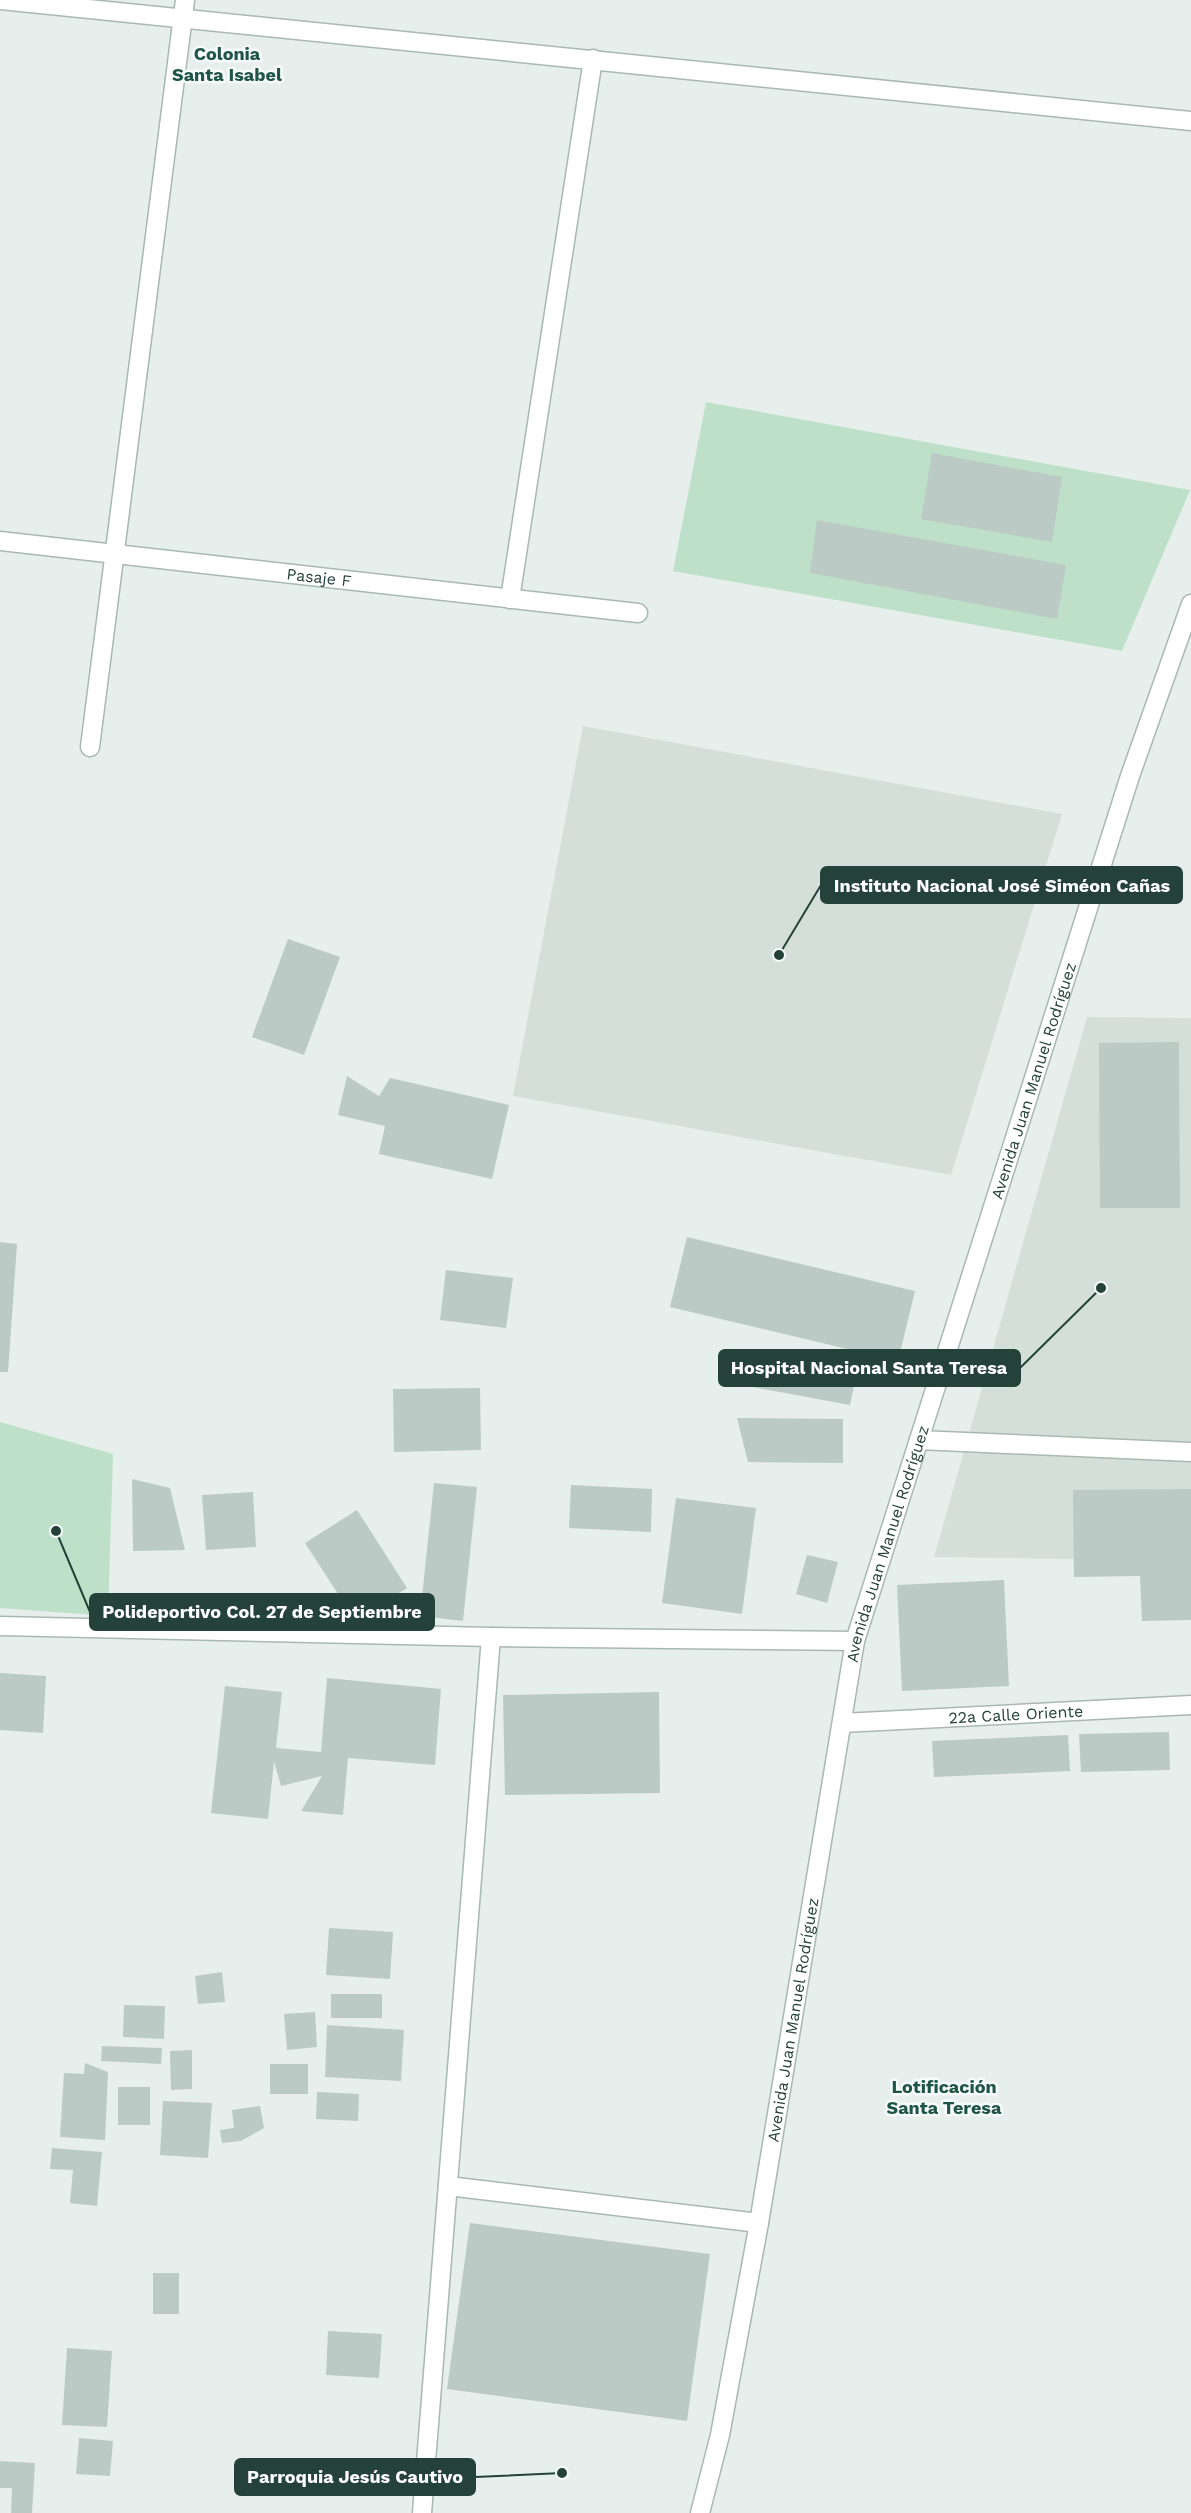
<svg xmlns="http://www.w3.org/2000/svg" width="1191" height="2513" font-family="'Work Sans',sans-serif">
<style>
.built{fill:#d4dfda}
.green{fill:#bfe0c8}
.building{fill:#bbcac4}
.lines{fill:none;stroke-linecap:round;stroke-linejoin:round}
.minor-casing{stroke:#a8b8b2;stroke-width:21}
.minor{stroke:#fff;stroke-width:18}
.labels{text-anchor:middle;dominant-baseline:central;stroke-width:5;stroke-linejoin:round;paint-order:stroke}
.street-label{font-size:16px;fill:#24423a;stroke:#f7fbf9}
.neighbourhood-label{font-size:18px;font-weight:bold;fill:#1f5548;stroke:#f7fbf9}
.leader{fill:none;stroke:#24423a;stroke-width:2}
.callout-dot{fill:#24423a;stroke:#f7fbf9;stroke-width:2}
.callout{fill:#24423a;stroke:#24423a;stroke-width:2}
.callout-label{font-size:18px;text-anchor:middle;font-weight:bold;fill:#fff}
</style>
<rect width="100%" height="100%" fill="#e6efeb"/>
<g class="built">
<polygon points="583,726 1062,814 951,1175 513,1096"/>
<polygon points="1087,1017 1191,1018 1191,1561 934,1557"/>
</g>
<g class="green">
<polygon points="706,402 1190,490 1122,651 673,571"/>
<polygon points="0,1422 113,1454 108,1616 0,1608"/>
</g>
<g class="building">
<polygon points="932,453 1062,477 1052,542 921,519"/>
<polygon points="817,520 1066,565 1057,619 810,573"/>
<polygon points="288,939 340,957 304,1055 252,1037"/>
<polygon points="1179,1042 1180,1208 1100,1208 1099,1043"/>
<polygon points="347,1076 379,1096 390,1078 509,1105 492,1179 379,1154 385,1126 338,1115"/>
<polygon points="687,1237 915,1291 898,1361 670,1307"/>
<polygon points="0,1242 17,1244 8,1372 0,1372"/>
<polygon points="446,1270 513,1278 506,1328 440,1320"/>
<polygon points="748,1352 857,1372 850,1405 742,1385"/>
<polygon points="480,1388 481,1450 394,1452 393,1389"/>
<polygon points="737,1418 843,1419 843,1463 748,1462"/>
<polygon points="132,1479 170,1488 185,1550 133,1551"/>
<polygon points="434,1483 477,1487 463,1621 420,1616"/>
<polygon points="571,1485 652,1489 651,1532 569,1528"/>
<polygon points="1191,1489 1191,1620 1142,1621 1140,1576 1074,1577 1073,1490"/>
<polygon points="253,1492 256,1547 206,1550 202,1495"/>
<polygon points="676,1498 756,1508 742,1614 662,1603"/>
<polygon points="357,1510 407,1588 355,1620 305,1543"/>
<polygon points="807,1555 838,1562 827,1603 796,1594"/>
<polygon points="1004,1580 1009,1686 902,1691 897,1585"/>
<polygon points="0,1673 46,1676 43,1733 0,1730"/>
<polygon points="327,1678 441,1689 435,1765 348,1758 343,1815 301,1811 322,1776 281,1786 274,1761 268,1819 211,1813 225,1686 282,1692 276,1748 321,1752"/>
<polygon points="659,1692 660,1793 505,1795 503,1695"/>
<polygon points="1169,1732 1170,1770 1081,1772 1079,1734"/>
<polygon points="1068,1735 1070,1771 934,1777 932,1741"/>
<polygon points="329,1928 393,1932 390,1979 326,1975"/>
<polygon points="222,1972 225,2002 198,2004 195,1976"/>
<rect x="331" y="1994" width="51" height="24"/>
<polygon points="124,2005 165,2006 164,2039 123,2037"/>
<polygon points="315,2012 317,2047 287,2050 284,2014"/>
<polygon points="327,2025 404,2030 401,2081 325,2077"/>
<polygon points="102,2046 162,2048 161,2064 101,2061"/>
<polygon points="192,2050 192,2089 171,2090 170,2051"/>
<polygon points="85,2063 108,2072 105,2140 60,2137 64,2073 84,2074"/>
<rect x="270" y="2064" width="38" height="30"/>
<rect x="118" y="2087" width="32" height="38"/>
<polygon points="317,2092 359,2094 358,2121 316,2119"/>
<polygon points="163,2101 212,2103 208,2158 160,2155"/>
<polygon points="260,2106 264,2128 241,2141 222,2143 220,2130 234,2128 232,2110"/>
<polygon points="52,2148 102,2152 97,2206 70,2203 73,2170 50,2169"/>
<polygon points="470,2223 710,2254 687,2421 447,2389"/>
<rect x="153" y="2273" width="26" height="41"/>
<polygon points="328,2331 382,2334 379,2378 326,2375"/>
<polygon points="67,2348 112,2351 107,2427 62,2425"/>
<polygon points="79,2438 113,2441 110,2476 76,2474"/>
<polygon points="0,2461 35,2463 32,2513 11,2513 12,2488 0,2488"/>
</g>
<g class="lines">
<g class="minor-casing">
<g id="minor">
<polyline points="0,0 1191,121"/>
<path id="s1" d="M0 541 638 613"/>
<polyline points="510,599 593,59"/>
<polyline points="90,747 185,0"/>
<polyline points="919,1440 1191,1452"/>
<polyline points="0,1626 491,1637 855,1641"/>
<path id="s2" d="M842 1723 1191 1705"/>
<polyline points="448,2186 759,2223"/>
<polyline points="422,2513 491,1637"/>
<path id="s3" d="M700 2513 720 2435 759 2223 855 1641 1130 776 1191 604"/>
</g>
</g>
<use href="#minor" class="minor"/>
</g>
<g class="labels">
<g class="street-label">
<text stroke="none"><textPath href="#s1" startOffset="321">Pasaje F</textPath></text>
<text stroke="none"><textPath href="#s3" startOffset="1474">Avenida Juan Manuel Rodríguez</textPath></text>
<text stroke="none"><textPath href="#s3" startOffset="988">Avenida Juan Manuel Rodríguez</textPath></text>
<text stroke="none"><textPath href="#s2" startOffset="174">22a Calle Oriente</textPath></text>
<text stroke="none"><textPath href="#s3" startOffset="502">Avenida Juan Manuel Rodríguez</textPath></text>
</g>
<g class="neighbourhood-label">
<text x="227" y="53">Colonia<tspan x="227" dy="21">Santa Isabel</tspan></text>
<text x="944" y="2086">Lotificación<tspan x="944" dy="21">Santa Teresa</tspan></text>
</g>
</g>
<path class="leader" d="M779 955L821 885M1101 1288L1020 1368M56 1531L90 1612M562 2473L475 2477"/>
<g class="callout-dot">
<circle cx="779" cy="955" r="6"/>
<circle cx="1101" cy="1288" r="6"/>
<circle cx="56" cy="1531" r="6"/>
<circle cx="562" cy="2473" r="6"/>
</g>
<g class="callout">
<rect x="821" y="867" width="361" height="36" rx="6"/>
<rect x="719" y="1350" width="301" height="36" rx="6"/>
<rect x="90" y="1594" width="344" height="36" rx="6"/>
<rect x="235" y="2459" width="240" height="36" rx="6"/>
</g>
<g class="callout-label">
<text x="1002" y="892">Instituto Nacional José Siméon Cañas</text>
<text x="869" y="1374">Hospital Nacional Santa Teresa</text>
<text x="262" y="1618">Polideportivo Col. 27 de Septiembre</text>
<text x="355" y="2483">Parroquia Jesús Cautivo</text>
</g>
</svg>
